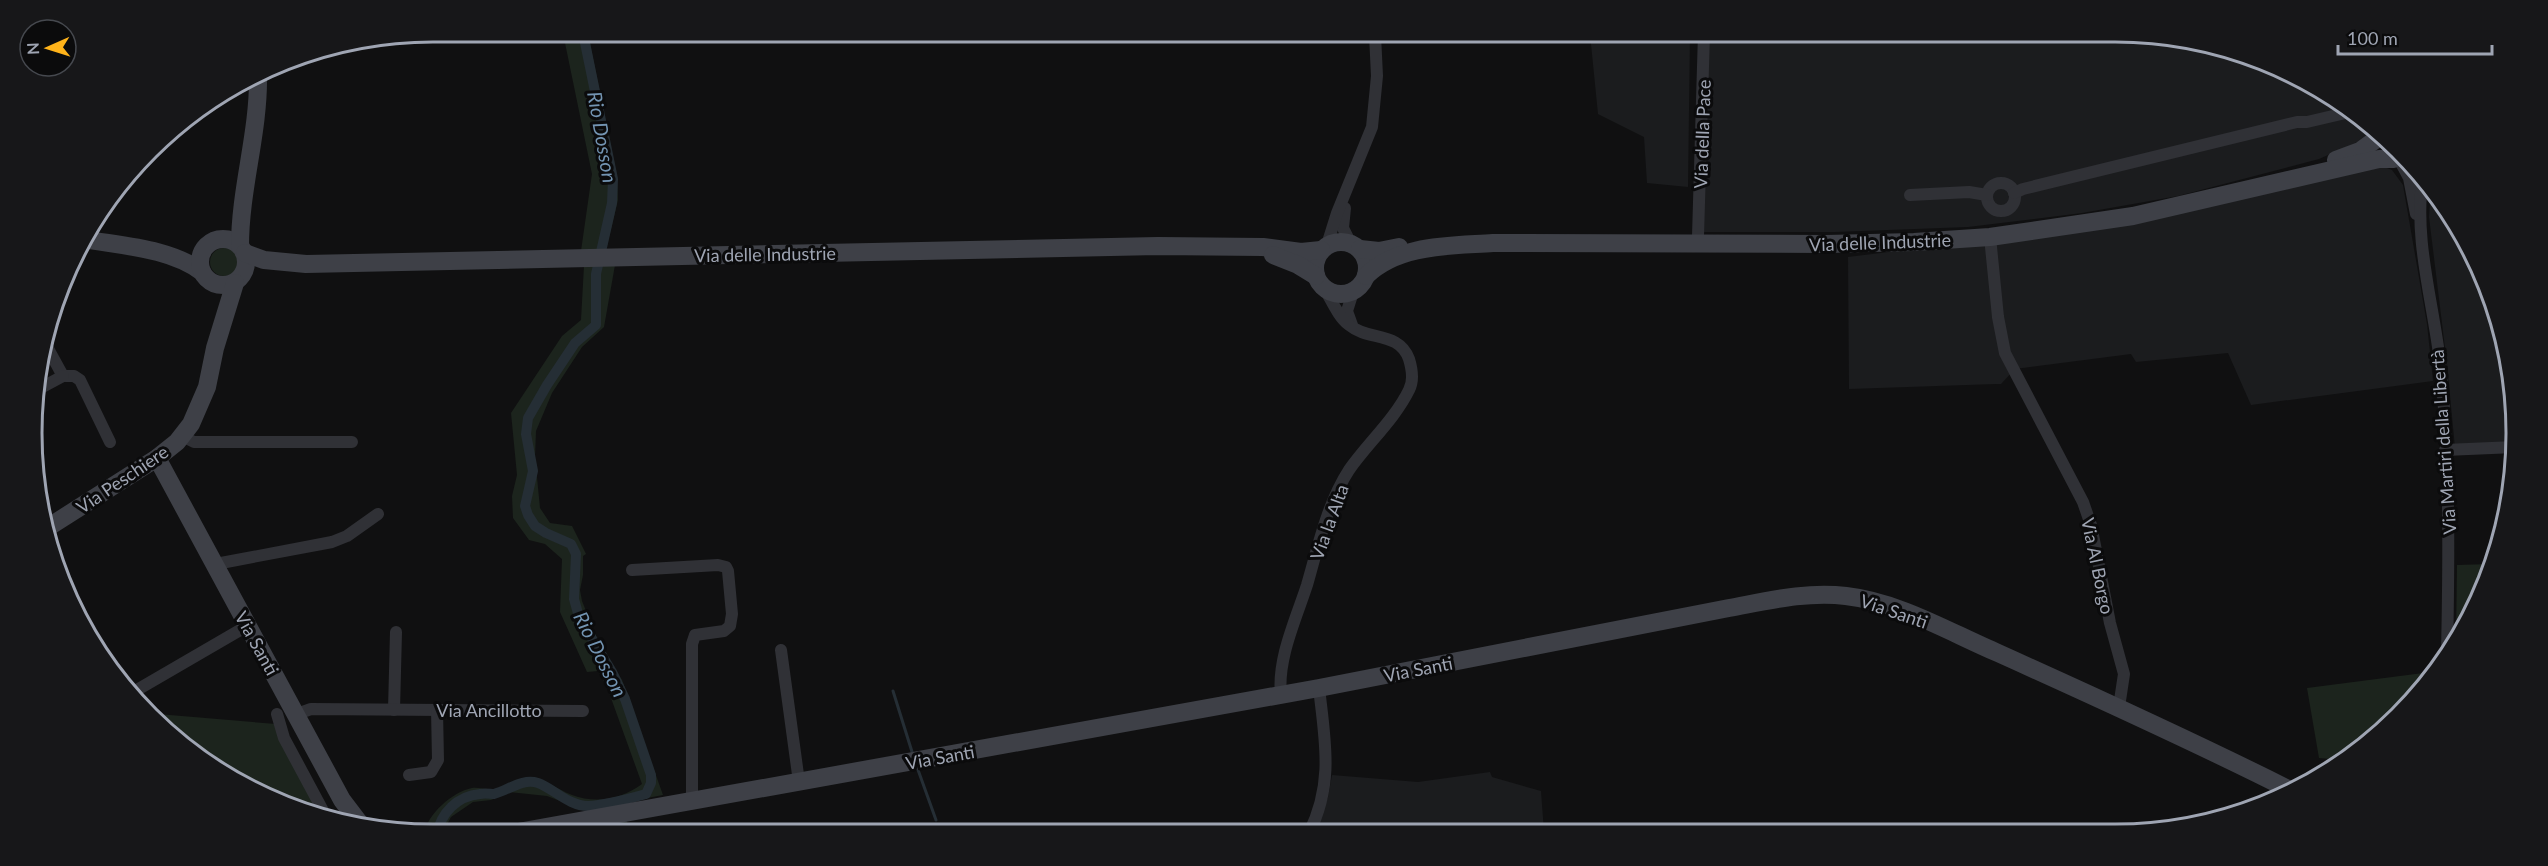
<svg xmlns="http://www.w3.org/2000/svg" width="2548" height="866" font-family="Lato,sans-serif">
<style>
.built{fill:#1b1c1e}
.green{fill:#1c241d}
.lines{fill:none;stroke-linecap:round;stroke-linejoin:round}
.stream{stroke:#252e35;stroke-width:3}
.canal{stroke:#252e35;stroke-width:10}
.street{stroke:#303136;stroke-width:12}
.secondary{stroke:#3e4047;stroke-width:18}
.labels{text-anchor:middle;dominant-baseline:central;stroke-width:6;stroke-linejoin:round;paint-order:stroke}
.street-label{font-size:18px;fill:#9fa5b3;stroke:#0b0b0c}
.water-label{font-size:20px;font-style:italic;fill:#7394b2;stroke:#0b0b0c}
.rim{fill:none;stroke:#9fa5b3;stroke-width:3}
</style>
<rect width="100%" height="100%" fill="#101011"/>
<g class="built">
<polygon points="2115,32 2219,45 2292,73 2359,114 2375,129 2367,138 2319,159 2178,196 2082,213 1968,227 1835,232 1702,232 1706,33"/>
<polygon points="1690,33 1688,187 1647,183 1644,137 1598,114 1590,34"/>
<polygon points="2384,167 2392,170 2403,185 2427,324 2433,381 2251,405 2228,353 2136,362 2131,354 2015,369 2001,384 1996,384 1849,389 1848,257 1986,240"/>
<polygon points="2431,187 2463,232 2495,304 2513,380 2515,448 2455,448 2447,364 2429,217"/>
<polygon points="81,616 86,620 132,685 126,688 99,656"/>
<polygon points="1490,772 1492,777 1541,791 1544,832 1425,833 1384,827 1384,833 1314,833 1328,797 1332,775 1418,782"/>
</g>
<g class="green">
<polygon points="564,38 589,38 617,177 618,200 606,250 581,251 592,174"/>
<circle cx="224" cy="262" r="14"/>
<path d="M615 265 604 327 582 347 552 393 536 431 535 457 540 508 550 523 572 526 586 554 583 556V575L580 590 582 601 599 643 622 680 663 795 584 810 547 796 509 792 491 800 473 802 451 817 442 834 424 833C428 814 452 792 472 788 480 787 488 791 495 789 508 786 515 777 530 778 546 780 557 789 572 795 596 804 622 799 642 784L607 687 598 671 587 672 560 612 562 559 545 544 529 540 513 518 512 496 517 475 511 413 562 336 581 320 584 266Z"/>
<polygon points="2491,564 2463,634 2456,642 2457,565"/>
<polygon points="2431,672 2380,735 2343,760 2319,758 2307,688"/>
<polygon points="146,713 276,724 313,782 334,821 210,767"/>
<polygon points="627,821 629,834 553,834"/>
</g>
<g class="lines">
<g class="stream">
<polyline points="893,691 913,755"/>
<polyline points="917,767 936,820"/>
</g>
<path class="canal" d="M437 834C441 813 457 796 480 794 485 793 490 794 494 794 509 790 522 778 538 783 554 789 569 806 588 806 607 805 628 799 646 794L651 783V775L625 699 612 672 579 617 574 599 576 554 571 544 546 533 535 526 528 515 525 506 533 471 526 434 528 418 547 385 575 343 596 325V274L612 203 613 179 584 38"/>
<g class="street">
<polyline points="2401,163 2409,178 2416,214"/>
<path d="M2423 176C2413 238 2433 301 2440 362 2450 459 2449 556 2447 653"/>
<circle cx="2001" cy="197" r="14"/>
<polyline points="2014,193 2023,189 2297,122 2307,122 2354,111"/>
<polyline points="1910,195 1969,192 1987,195"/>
<polyline points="1345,208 1343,228 1350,242"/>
<polyline points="1698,236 1704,33"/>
<polyline points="1990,237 1998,317 2005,353 2083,502 2091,525 2110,623 2124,674 2119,707"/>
<polyline points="1327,245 1337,213 1372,127 1377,76 1375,35"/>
<polyline points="1352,325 1347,311 1353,292"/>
<polyline points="46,345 63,376 74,376 80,380 110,442"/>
<polyline points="35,391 63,376"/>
<polyline points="182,436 194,442 352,442"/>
<polyline points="2445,450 2515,447"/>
<polyline points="215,567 221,563 332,542 347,536 378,514"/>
<polyline points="632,570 718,565 726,567 728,571 732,614 730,626 724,631 695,635 692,644 692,801"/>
<polyline points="781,650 799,782"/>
<polyline points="130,694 247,626"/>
<path d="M1281 695C1277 659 1296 619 1307 585 1318 547 1327 504 1349 470 1367 444 1395 419 1409 390 1414 381 1412 369 1409 359 1399 331 1368 341 1349 325 1338 317 1331 299 1324 288"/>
<polyline points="394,710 396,632"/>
<polyline points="277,714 284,738 328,820"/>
<polyline points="297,714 311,709 583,711"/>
<polyline points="409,775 431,772 438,760 437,710"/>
<path d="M1309 833C1334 783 1325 741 1319 688"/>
</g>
<g class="secondary">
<polyline points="2336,160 2360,151 2382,135"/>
<path d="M83 239C122 246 170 248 202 272"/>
<circle cx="223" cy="262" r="23"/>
<circle cx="1341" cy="268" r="26"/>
<path d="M240 246C240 188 259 133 258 75"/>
<polyline points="1360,249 1379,251 1399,247"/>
<polyline points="245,253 264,260 306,264 1158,246 1263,247 1301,252 1321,250"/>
<polyline points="1273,255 1298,265 1316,276"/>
<path d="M1366 276C1398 244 1451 246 1493 243L1826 244 1914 242 1990 237 2133 216 2379 159H2394"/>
<polyline points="157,458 342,800 361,825"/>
<polyline points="44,530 157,458 177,442 191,424 207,387 215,348 235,283"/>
<path d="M508 834 1319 688 1729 608C1767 601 1807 591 1846 596 1899 602 1949 632 1998 653 2098 698 2197 743 2294 792"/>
</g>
</g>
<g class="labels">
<g class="street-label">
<text transform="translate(1702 134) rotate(-88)">Via della Pace</text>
<text transform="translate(1880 242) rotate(-2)">Via delle Industrie</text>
<text transform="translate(765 254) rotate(-1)">Via delle Industrie</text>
<text transform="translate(2443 442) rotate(-94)">Via Martiri della Libertà</text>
<text transform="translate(122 479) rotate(-34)">Via Peschiere</text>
<text transform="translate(1329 522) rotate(-70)">Via la Alta</text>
<text transform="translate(2098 566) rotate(78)">Via Al Borgo</text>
<text transform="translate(1894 611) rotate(19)">Via Santi</text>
<text transform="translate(257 643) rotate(61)">Via Santi</text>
<text transform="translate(1418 669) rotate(-11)">Via Santi</text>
<text x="489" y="710">Via Ancillotto</text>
<text transform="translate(940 757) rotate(-10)">Via Santi</text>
</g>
<g class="water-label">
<text transform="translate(603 137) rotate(80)">Rio Dosson</text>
<text transform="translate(601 654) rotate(63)">Rio Dosson</text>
</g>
</g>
<path d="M0 0H2548V866H0ZM433 42H2115A391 391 0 0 1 2506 433V433A391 391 0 0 1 2115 824H433A391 391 0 0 1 42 433V433A391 391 0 0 1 433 42Z" fill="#171719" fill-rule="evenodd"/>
<path class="rim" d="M433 42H2115A391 391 0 0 1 2506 433V433A391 391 0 0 1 2115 824H433A391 391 0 0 1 42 433V433A391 391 0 0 1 433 42Z"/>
<g transform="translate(48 48) rotate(267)"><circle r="28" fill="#0b0b0c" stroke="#46494f" stroke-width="1.5"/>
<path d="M0-4.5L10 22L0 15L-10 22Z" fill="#ffb31a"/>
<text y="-9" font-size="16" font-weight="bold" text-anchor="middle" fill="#9fa5b3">N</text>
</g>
<path d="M2338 45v9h154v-9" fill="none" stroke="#9fa5b3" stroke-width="3"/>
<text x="2347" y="45" font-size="18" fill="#9fa5b3" stroke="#0b0b0c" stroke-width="4.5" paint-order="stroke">100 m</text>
</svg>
